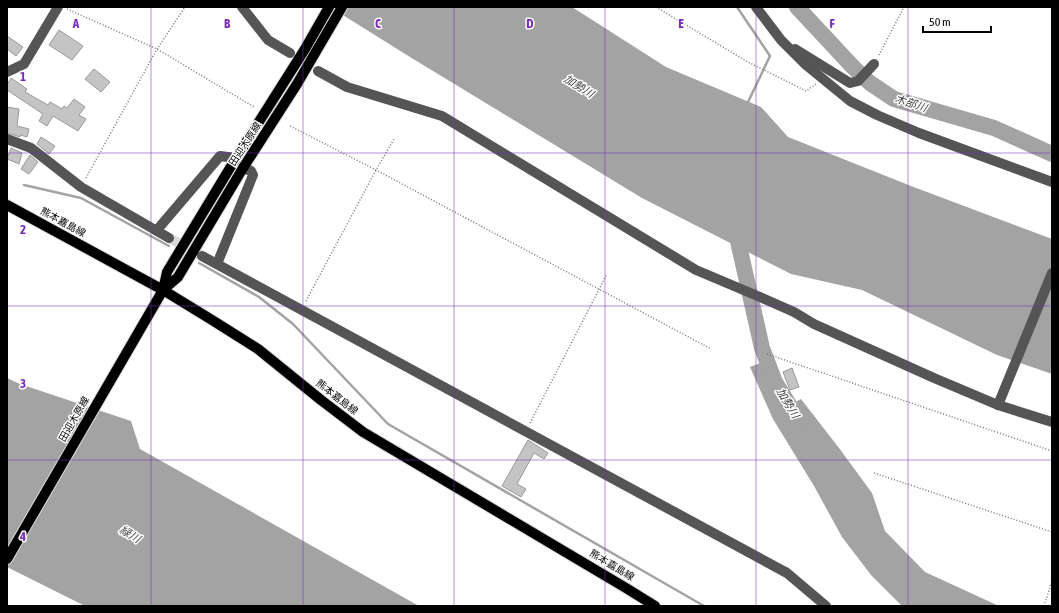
<svg xmlns="http://www.w3.org/2000/svg" width="1059" height="613" font-family="'Asap Condensed','Noto Sans JP',sans-serif">
<style>
.water{fill:#a3a3a3}
.lines{fill:none;stroke-linecap:round;stroke-linejoin:round}
.stream{stroke:#a3a3a3;stroke-width:2.5}
.river{stroke:#a3a3a3;stroke-width:16}
.building{fill:#c4c4c4;stroke:#999}
.minor-tunnel{stroke:#d9d9d9;stroke-width:10;stroke-dasharray:10 5;stroke-linecap:butt}
.major-casing{stroke:#dbdbdb;stroke-width:12}
.path{stroke:#777;stroke-width:1.5;stroke-dasharray:1 2;stroke-linecap:butt}
.minor{stroke:#555;stroke-width:10}
.major{stroke:#000;stroke-width:10}
.grid{fill:none;stroke:#7b2cbf;stroke-width:1;stroke-opacity:0.55}
.labels{text-anchor:middle;dominant-baseline:central;stroke-width:3;stroke-linejoin:round;paint-order:stroke}
.street-label{font-size:10px;fill:#000;stroke:#fff}
.water-label{font-size:11px;font-style:italic;fill:#444;stroke:#fff}
.grid-label{font-size:13px;text-anchor:middle;font-weight:bold;fill:#7b2cbf;stroke:#fff;stroke-width:3;stroke-linejoin:round;paint-order:stroke}
</style>
<rect width="100%" height="100%" fill="#fff"/>
<g class="water">
<polygon points="330,7 572,7 666,67 761,107 788,137 911,186 1052,239 1052,374 997,355 862,290 791,274 642,198 410,57"/>
<polygon points="765,361 781,402 788,406 801,399 839,448 872,493 885,531 925,572 999,606 902,606 871,575 842,537 814,486 773,419 750,367"/>
<polygon points="7,378 20,384 131,421 140,449 419,606 85,606 7,567"/>
</g>
<g class="lines">
<g class="stream">
<polyline points="737,7 770,56 748,102"/>
<polyline points="24,185 81,198 169,246"/>
<polyline points="199,263 259,297 293,324 388,424 704,606"/>
</g>
<g class="river">
<polyline points="797,7 853,67 870,83 894,99 994,128 1052,154"/>
<polyline points="735,228 762,348 775,382 801,424"/>
</g>
</g>
<g class="building">
<polygon points="59,30 83,46 72,60 49,45"/>
<polygon points="7,36 23,47 16,56 7,49"/>
<polygon points="94,69 110,82 101,92 85,79"/>
<polygon points="11,78 27,89 25,92 48,105 50,102 62,109 64,106 67,108 74,99 85,107 79,115 86,119 78,131 53,116 47,126 39,121 43,114 7,90 7,85"/>
<polygon points="7,107 19,109 17,126 29,129 27,137 20,135 20,137 7,133"/>
<polygon points="41,137 55,146 49,154 37,144"/>
<polygon points="11,148 22,153 19,164 7,159"/>
<polygon points="30,155 38,162 29,174 21,169"/>
<polygon points="792,368 799,387 790,390 783,372"/>
<polygon points="528,440 548,453 544,459 534,453 517,484 526,489 521,497 502,486"/>
</g>
<g class="lines">
<polyline class="minor-tunnel" points="169,238 201,255"/>
<g class="major-casing">
<g id="major">
<polyline points="7,205 163,290 212,320 258,349 321,400 363,432 626,588 655,606"/>
<polyline points="163,290 178,277 243,168 297,84 342,7"/>
<polyline points="7,559 163,290 167,272 236,158 305,49 329,7"/>
</g>
</g>
<g class="path">
<polyline points="656,7 748,62 806,91 816,84"/>
<polyline points="67,9 157,49 254,107"/>
<polyline points="879,55 904,7"/>
<polyline points="290,126 376,170 711,349"/>
<polyline points="86,178 157,49 185,7"/>
<polyline points="306,301 376,170 394,139"/>
<polyline points="767,354 1052,451"/>
<polyline points="530,423 607,274"/>
<polyline points="874,473 1052,532"/>
<polyline points="1044,606 1052,581"/>
</g>
<g class="minor">
<polyline points="242,7 268,40 290,53"/>
<polyline points="756,7 781,40 806,65 850,101 877,115 919,133 1052,182"/>
<polyline points="795,49 850,83 858,81 874,64"/>
<polyline points="318,71 347,87 442,116 696,270 760,297 794,312 814,324 934,378 998,405 1052,422"/>
<polyline points="7,72 24,64 58,7"/>
<polyline points="7,139 31,148 81,187 169,238"/>
<polyline points="157,230 220,156 236,158"/>
<polyline points="202,256 787,573 826,606"/>
<polyline points="217,264 253,175 251,171 243,168"/>
<polyline points="998,405 1052,273"/>
</g>
<use href="#major" class="major"/>
</g>
<path class="grid" d="M151 7V606M303 7V606M454 7V606M605 7V606M756 7V606M908 7V606M7 153H1052M7 306H1052M7 460H1052"/>
<g class="labels">
<g class="street-label">
<text transform="translate(245 144) rotate(-57)">田迎木原線</text>
<text transform="translate(63 222) rotate(29)">熊本嘉島線</text>
<text transform="translate(337 397) rotate(38)">熊本嘉島線</text>
<text transform="translate(74 419) rotate(-60)">田迎木原線</text>
<text transform="translate(612 565) rotate(31)">熊本嘉島線</text>
</g>
<g class="water-label">
<text transform="translate(579 86) rotate(32)">加勢川</text>
<text transform="translate(911 103) rotate(18)">木部川</text>
<text transform="translate(788 403) rotate(59)">加勢川</text>
<text transform="translate(130 534) rotate(31)">緑川</text>
</g>
</g>
<g class="grid-label">
<text x="76" y="28">A</text>
<text x="227" y="28">B</text>
<text x="378" y="28">C</text>
<text x="530" y="28">D</text>
<text x="681" y="28">E</text>
<text x="832" y="28">F</text>
<text x="23" y="81">1</text>
<text x="23" y="234">2</text>
<text x="23" y="388">3</text>
<text x="23" y="541">4</text>
</g>
<rect width="1059" height="613" fill="none" stroke="#000000" stroke-width="16"/>
<path d="M923 26v6h68v-6" fill="none" stroke="#000000" stroke-width="2"/>
<text x="929" y="26" font-size="12" fill="#000000" stroke="#ffffff" stroke-width="3" paint-order="stroke">50 m</text>
</svg>
